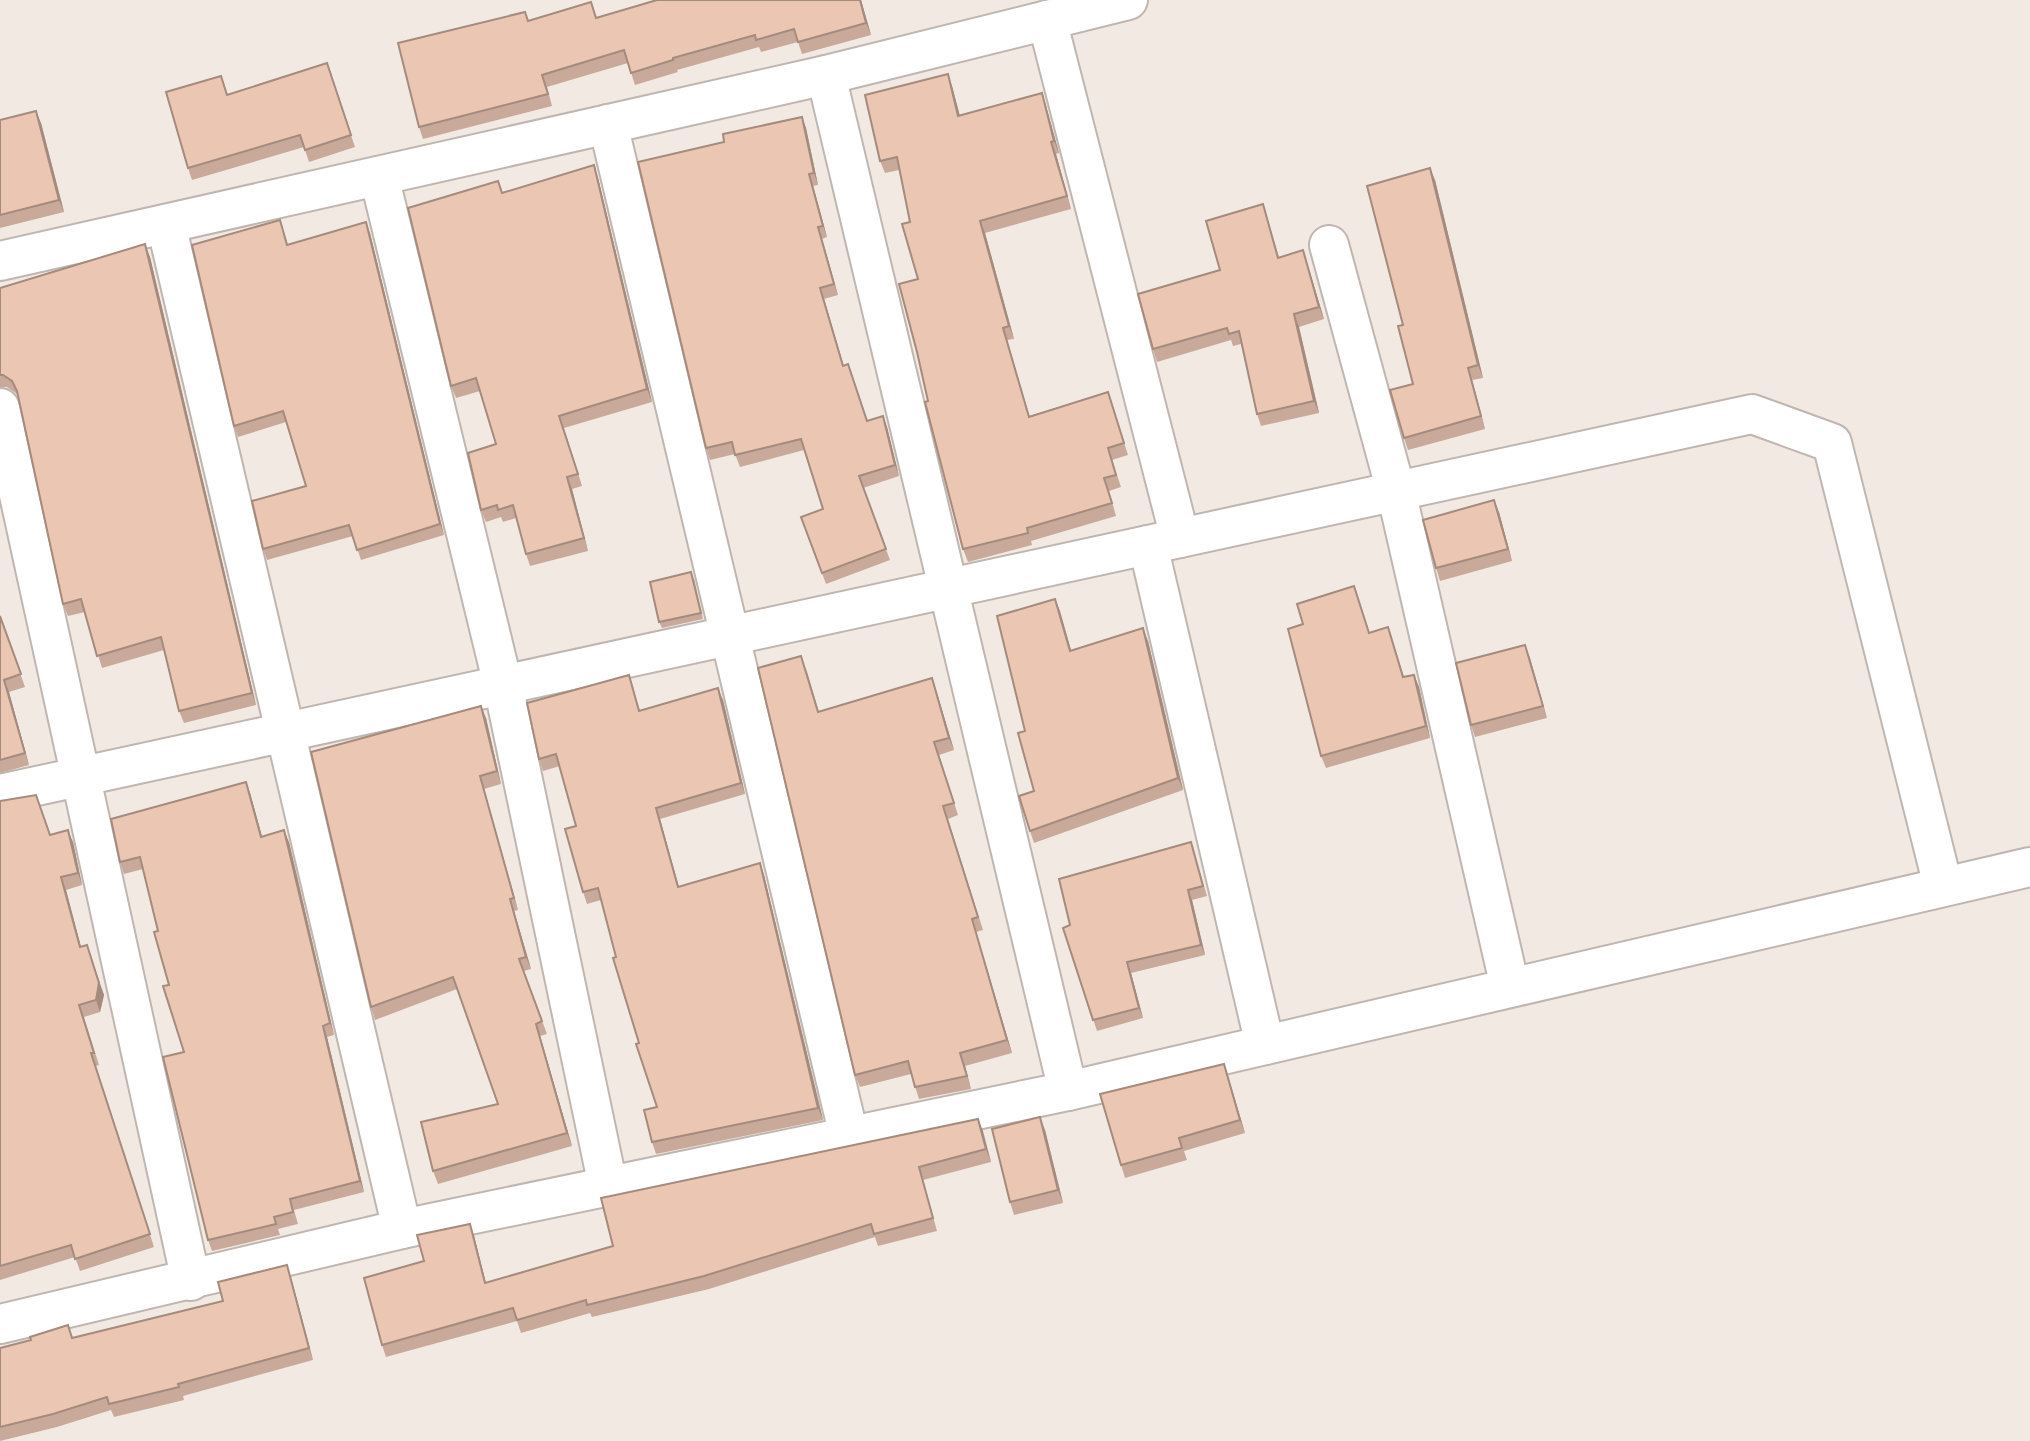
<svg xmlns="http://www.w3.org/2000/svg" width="2030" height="1441" font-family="'DejaVu Sans',sans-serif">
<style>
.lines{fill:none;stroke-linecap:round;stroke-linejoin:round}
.minor-casing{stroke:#c0b6b1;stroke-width:42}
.minor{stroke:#fff;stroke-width:38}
.wall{fill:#c9aa9a}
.shaded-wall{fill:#a48b7d}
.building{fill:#eac6b3;stroke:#a48b7d;stroke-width:2}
</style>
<rect width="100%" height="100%" fill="#f3e9e3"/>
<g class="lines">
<g class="minor-casing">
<g id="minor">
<polyline points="1047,20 1180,538"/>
<polyline points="826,75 1068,1091"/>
<polyline points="608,124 849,1136"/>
<polyline points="379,176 503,685 608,1186"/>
<polyline points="166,224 402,1229"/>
<polyline points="1329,245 1396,491 1510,987"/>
<polyline points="0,261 826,75 1128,0"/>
<polyline points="0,408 191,1281"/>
<polyline points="1148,545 1265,1045"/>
<polyline points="0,794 1752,414 1832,443 1943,886"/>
<polyline points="0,1324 402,1229 1068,1091 2030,867"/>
</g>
</g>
<use href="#minor" class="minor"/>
</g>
<g class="wall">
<polygon points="657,0 861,0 871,35 802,54 798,42 761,52 759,47 677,70 678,72 635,85 628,63 547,87 552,106 423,139 419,127 525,12 529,21 597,18"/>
<polygon points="327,63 355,147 309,162 304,147 192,180 188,168 228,95"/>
<polygon points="952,86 960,116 1042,93 1046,106 1059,153 1056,154 1071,209 985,233 1014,339 1007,340 1029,416 1108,392 1128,455 1112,460 1121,487 1109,491 1116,516 1031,541 1032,545 968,562 963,549 928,401 918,279 910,222 899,170 885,173 880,161"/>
<polygon points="802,117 806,128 818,185 813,186 827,237 822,239 838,295 824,299 843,366 868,421 887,427 899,476 863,488 890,560 826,584 801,517 823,509 804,450 740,467 735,454 710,460 706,448 724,142"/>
<polygon points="0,120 41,123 64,212 0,228"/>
<polygon points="598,178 652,402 564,428 582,486 572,489 588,551 530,566 526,554 516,518 503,522 501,517 486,522 481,510 496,444 480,391 456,398 451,386 502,193"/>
<polygon points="1435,180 1483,378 1472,380 1485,429 1408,450 1404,438 1413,384 1403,325"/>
<polygon points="1263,204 1279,257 1303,250 1324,319 1299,327 1319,413 1261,426 1257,414 1241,344 1233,346 1231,340 1157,362 1153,349 1220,270"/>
<polygon points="280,220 288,245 370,233 444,535 361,560 353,536 267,560 263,549 306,486 286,422 238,437 234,426"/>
<polygon points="150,257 256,705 184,723 179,711 164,650 102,668 85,612 68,616 63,604 18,397 17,394 7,387 0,387 0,288"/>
<polygon points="1499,512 1512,561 1440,581 1436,568"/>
<polygon points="694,578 703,619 662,628 659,622"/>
<polygon points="1055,599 1071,651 1148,641 1183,790 1034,843 1030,831 1034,791 1025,731"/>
<polygon points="0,616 25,687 9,692 29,765 0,773"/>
<polygon points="1388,627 1404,677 1414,675 1419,687 1430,738 1326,768 1321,756 1369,633"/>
<polygon points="1525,645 1547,718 1475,737 1471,725"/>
<polygon points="806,668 819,712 936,690 954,750 939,755 958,815 948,819 983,930 976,932 1012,1053 965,1066 971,1089 919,1099 911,1074 860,1087 855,1075"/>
<polygon points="629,675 640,711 723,700 745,794 660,819 679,887 760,863 764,875 823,1120 656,1154 652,1142 657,1107 601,900 587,904 583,892 576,826 560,766 543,771 539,759"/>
<polygon points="486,718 501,784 484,789 518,910 514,911 531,969 524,971 547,1034 540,1036 572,1146 438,1184 433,1171 498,1104 457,989 375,1020 371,1007"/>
<polygon points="250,793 262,836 289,842 334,1035 327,1037 364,1192 294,1210 298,1224 278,1229 280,1235 212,1251 208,1240 184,1052 158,931 143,869 124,874 120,862"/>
<polygon points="0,801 50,835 73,842 82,885 66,890 81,947 104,995 100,1012 84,1017 99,1065 96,1066 154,1247 80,1271 75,1257 0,1280"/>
<polygon points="1191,842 1207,896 1192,900 1205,955 1131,973 1143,1018 1097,1031 1063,928 1070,925"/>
<polygon points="1224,1064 1245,1133 1184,1151 1187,1160 1125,1178 1121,1165"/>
<polygon points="978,1119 991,1162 923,1180 937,1231 878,1246 875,1237 709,1289 592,1317 590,1313 521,1333 517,1321 386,1357 382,1345 424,1261 470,1224 474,1236 486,1283 613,1246"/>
<polygon points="1045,1130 1063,1203 1014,1215 1010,1202"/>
<polygon points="291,1278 313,1360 183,1396 184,1400 114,1417 111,1410 57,1427 0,1441 0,1348 72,1338 223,1301"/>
</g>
<g class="shaded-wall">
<polygon points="860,0 861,0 871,35 866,23"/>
<polygon points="948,74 952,86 963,128 958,116"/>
<polygon points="1042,93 1046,106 1059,153 1054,141"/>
<polygon points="36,111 41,123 64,212 59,200"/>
<polygon points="802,117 806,128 818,185 814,173"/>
<polygon points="1051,142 1056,154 1071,209 1067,196"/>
<polygon points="594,165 598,178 652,402 647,389"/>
<polygon points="1430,168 1435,180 1483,378 1478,365"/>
<polygon points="809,174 813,186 827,237 823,226"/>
<polygon points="980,221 985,233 1014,339 1009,326"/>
<polygon points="366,222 370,233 444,535 440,524"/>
<polygon points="818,227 822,239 838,295 834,284"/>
<polygon points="145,244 150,257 256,705 252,693"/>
<polygon points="1303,250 1307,263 1324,319 1319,307"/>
<polygon points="820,288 824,299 847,377 843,366"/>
<polygon points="1294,314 1299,327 1319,413 1314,401"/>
<polygon points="1003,328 1007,340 1033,429 1029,417"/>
<polygon points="1468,368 1472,380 1485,429 1481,416"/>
<polygon points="883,416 887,427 899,476 895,465"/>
<polygon points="567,477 572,489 588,551 584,538"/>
<polygon points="1494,500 1499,512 1512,561 1508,549"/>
<polygon points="1055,599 1060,611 1075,664 1070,651"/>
<polygon points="1143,628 1148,641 1183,790 1178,778"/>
<polygon points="1525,645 1530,658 1547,718 1543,706"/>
<polygon points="1414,675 1419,687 1430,738 1426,726"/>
<polygon points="932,678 936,690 954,750 949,738"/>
<polygon points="4,680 9,692 29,765 25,753"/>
<polygon points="718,688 723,700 745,794 741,783"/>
<polygon points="481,706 486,718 501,784 497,771"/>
<polygon points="480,776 484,789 518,910 514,898"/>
<polygon points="246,782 250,793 265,848 261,837"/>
<polygon points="656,808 660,819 682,899 678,887"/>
<polygon points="68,830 73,842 82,885 78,873"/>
<polygon points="284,830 289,842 334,1035 330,1023"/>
<polygon points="760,863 764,875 823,1120 818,1108"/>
<polygon points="61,877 66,890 84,959 80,947"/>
<polygon points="1188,890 1192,900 1205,955 1201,945"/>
<polygon points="510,899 514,911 531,969 526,957"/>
<polygon points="972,919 976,932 1012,1053 1007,1040"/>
<polygon points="91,957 104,995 100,1012 96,1000"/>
<polygon points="1127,962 1131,973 1143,1018 1139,1008"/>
<polygon points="536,1024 540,1036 572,1146 567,1133"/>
<polygon points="323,1026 327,1037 364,1192 360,1181"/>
<polygon points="960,1053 965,1066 971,1089 967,1076"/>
<polygon points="1224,1064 1228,1076 1245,1133 1240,1120"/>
<polygon points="1040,1117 1045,1130 1063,1203 1058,1190"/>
<polygon points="978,1119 983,1131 991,1162 986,1149"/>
<polygon points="470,1224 474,1236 489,1296 485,1283"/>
<polygon points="287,1265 291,1278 313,1360 309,1348"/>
</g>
<g class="building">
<polygon points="657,0 860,0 866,23 798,42 794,29 756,40 755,35 673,58 673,60 631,73 624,50 542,75 548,94 419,127 398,43 525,12 528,21 591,2 596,18"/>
<polygon points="327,63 351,135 305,150 300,135 188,168 166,92 221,76 227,95"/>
<polygon points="948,74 958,116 1042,93 1054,141 1051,142 1067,196 980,221 1009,326 1003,328 1029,417 1108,392 1124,443 1108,448 1116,475 1104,478 1112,503 1027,528 1028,533 963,549 925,402 928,401 917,352 899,284 918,279 902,224 910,222 897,157 880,161 865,95"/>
<polygon points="36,111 59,200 0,215 0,120"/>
<polygon points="802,117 814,173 809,174 823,226 818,227 834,284 820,288 843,366 848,364 867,421 883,416 895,465 859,476 886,549 822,573 801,517 823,509 801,439 735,455 732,442 706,448 638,162 724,142 723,134"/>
<polygon points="594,165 647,389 559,416 578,474 567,477 584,538 526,554 513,505 498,510 497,505 481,510 468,453 496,444 476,378 451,386 408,208 498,181 502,193"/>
<polygon points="1430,168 1478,365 1468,368 1481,416 1404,438 1390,390 1413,384 1398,326 1403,325 1367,186"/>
<polygon points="1263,204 1278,258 1303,250 1319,307 1294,314 1314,401 1257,414 1239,331 1229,334 1227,328 1153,349 1138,294 1220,270 1206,221"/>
<polygon points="280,220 287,245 366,222 440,524 357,550 349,525 263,549 252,501 306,486 283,411 234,426 192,245"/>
<polygon points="145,244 252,693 179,711 161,637 97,656 81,599 63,604 17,391 12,381 3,375 0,375 0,288"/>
<polygon points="1494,500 1508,549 1436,568 1423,520"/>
<polygon points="691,572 701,613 659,622 650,582"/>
<polygon points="1354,586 1369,633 1388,627 1403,677 1414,675 1426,726 1321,756 1288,629 1303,624 1297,604"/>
<polygon points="1055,599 1070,651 1143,628 1178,778 1030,831 1019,796 1034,791 1018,733 1025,731 997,616"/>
<polygon points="0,616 21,674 4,680 25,753 0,760"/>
<polygon points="1525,645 1543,706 1471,725 1456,663"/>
<polygon points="801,656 818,712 932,678 949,738 934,742 954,803 943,806 978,917 972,919 1007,1040 960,1053 967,1076 915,1087 908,1061 855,1075 758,668"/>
<polygon points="629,675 639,711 718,688 741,783 656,808 678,887 760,863 818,1108 652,1142 644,1110 657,1107 636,1044 639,1043 613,958 616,957 598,888 583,892 565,829 576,826 556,754 539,759 527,703"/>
<polygon points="481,706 497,771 480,776 514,898 510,899 526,957 519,959 542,1021 536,1024 567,1133 433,1171 421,1122 498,1104 453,977 371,1007 311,752"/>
<polygon points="246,782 261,837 284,830 330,1023 323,1026 360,1181 290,1199 293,1212 274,1217 276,1224 208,1240 163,1057 184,1052 163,986 169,985 154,932 158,931 140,857 120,862 111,819"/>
<polygon points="36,795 50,835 68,830 78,873 61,877 80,947 87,945 99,983 96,1000 79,1005 94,1053 91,1053 150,1234 75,1259 71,1245 0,1266 0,801"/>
<polygon points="1191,842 1203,886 1188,890 1201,945 1127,962 1139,1008 1093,1020 1063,928 1070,925 1059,879"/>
<polygon points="1224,1064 1240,1120 1179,1138 1182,1148 1121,1165 1100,1094"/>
<polygon points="1040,1117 1058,1190 1010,1202 992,1129"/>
<polygon points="978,1119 986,1149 919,1167 933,1218 874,1234 871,1224 704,1276 587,1305 586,1300 517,1320 513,1308 382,1345 364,1278 424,1261 417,1235 470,1224 485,1283 613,1246 601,1198"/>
<polygon points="287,1265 309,1348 178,1384 179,1387 109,1404 107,1397 53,1414 0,1427 0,1348 31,1340 30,1337 68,1325 72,1338 223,1301 218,1282"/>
</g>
</svg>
